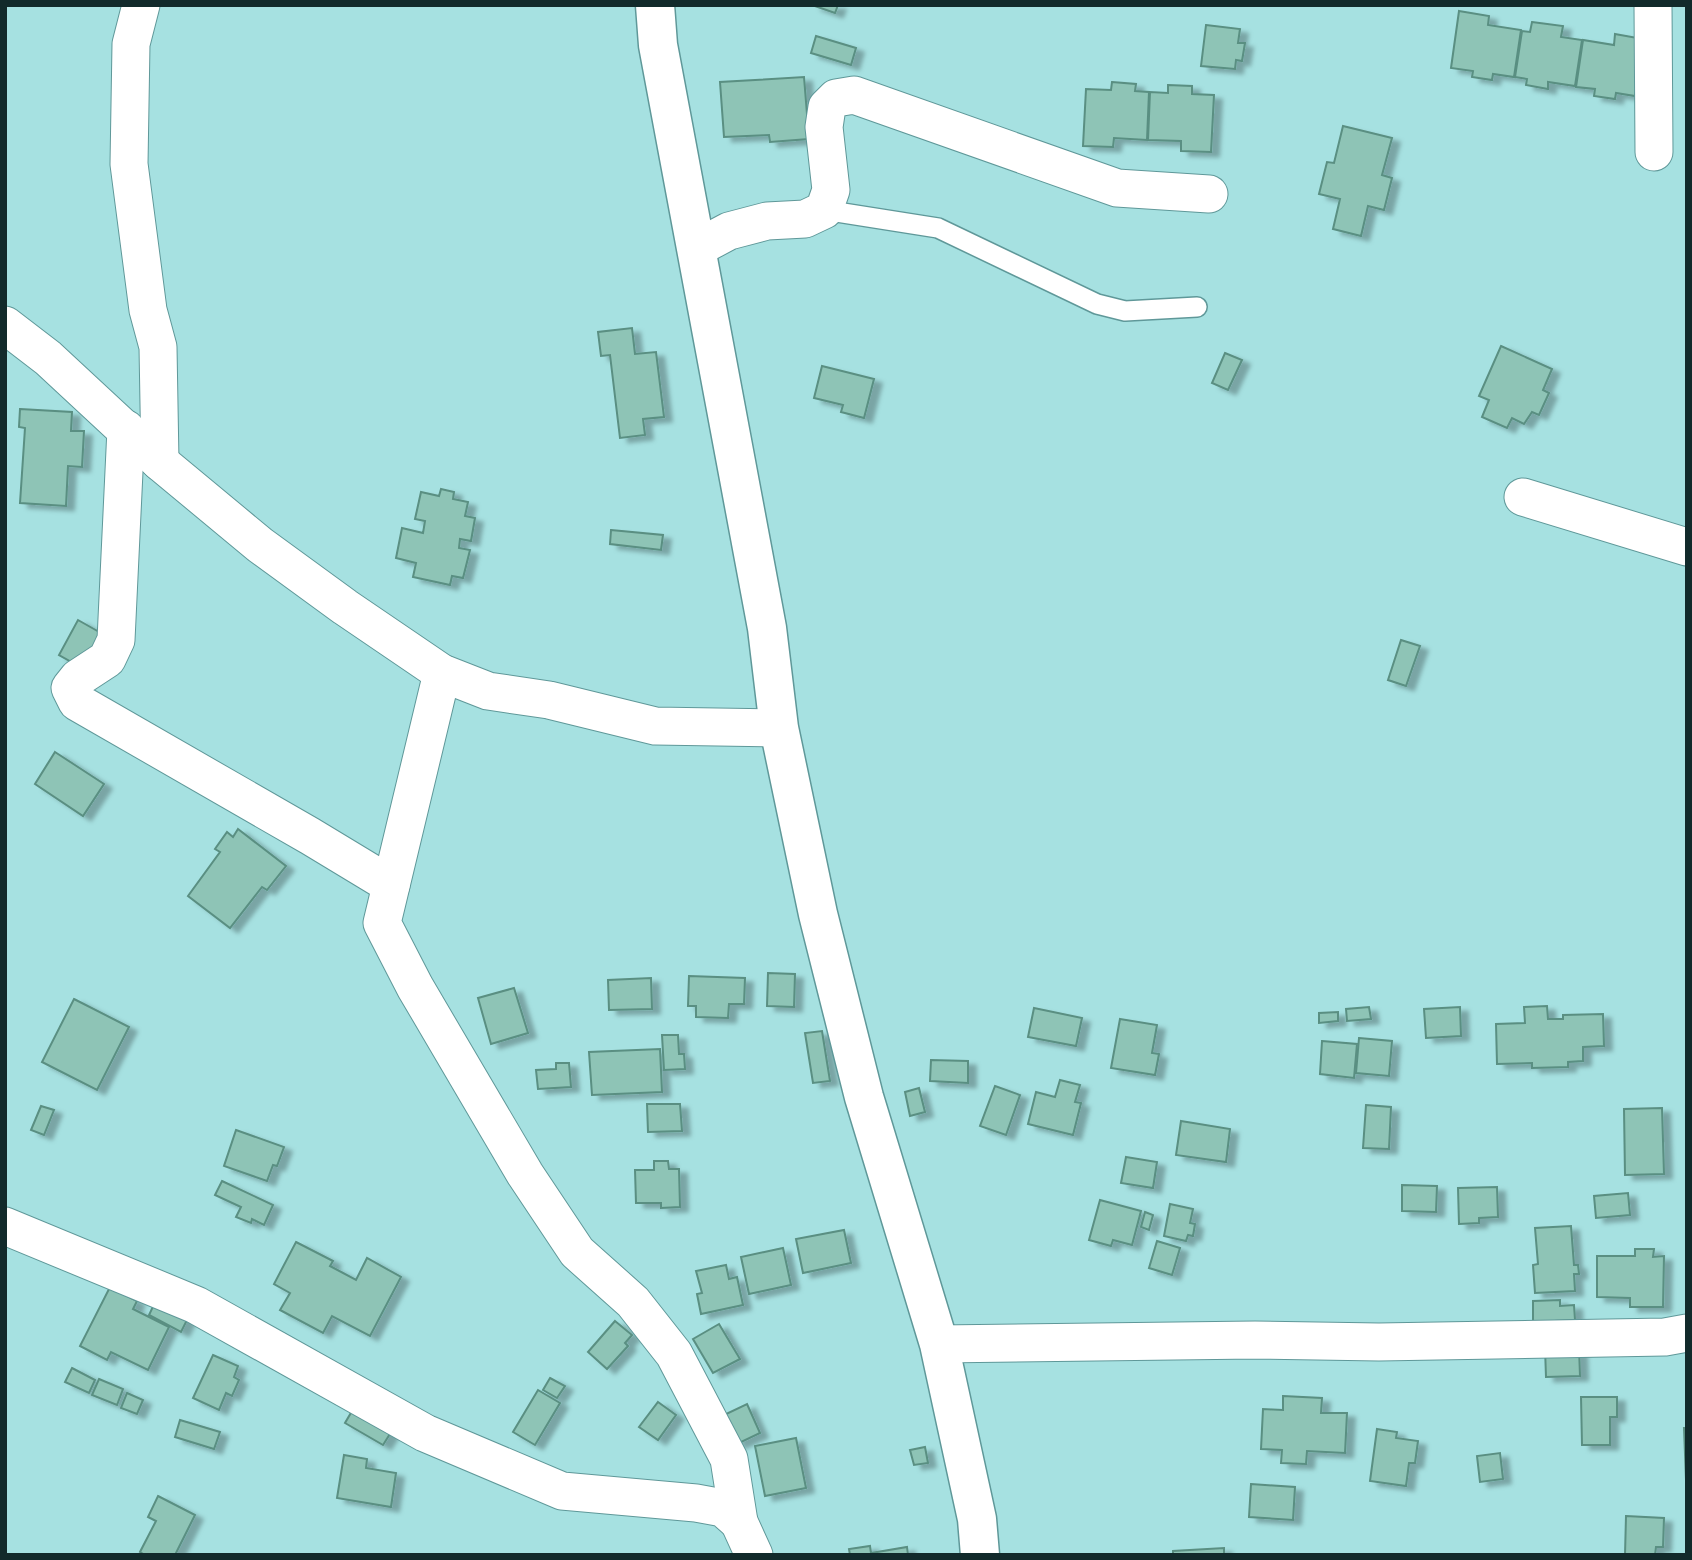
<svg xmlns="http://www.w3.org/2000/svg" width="1692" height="1560" font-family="'Roboto Condensed',sans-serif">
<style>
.building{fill:#8ec4b6;stroke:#5a8f82;stroke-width:2;filter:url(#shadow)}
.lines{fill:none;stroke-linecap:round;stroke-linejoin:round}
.service-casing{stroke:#5f9899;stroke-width:22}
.minor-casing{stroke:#5f9899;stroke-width:39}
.tertiary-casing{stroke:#5f9899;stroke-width:41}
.service{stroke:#fff;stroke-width:19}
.minor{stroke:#fff;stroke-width:37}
.tertiary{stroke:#fff;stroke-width:38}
</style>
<defs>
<filter id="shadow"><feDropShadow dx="8" dy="4.5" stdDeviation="2" flood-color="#0004"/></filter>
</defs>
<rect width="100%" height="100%" fill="#a6e1e1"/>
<g class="building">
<polygon points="812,5 838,5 835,13"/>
<polygon points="1459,11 1489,16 1488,25 1521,30 1514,77 1493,74 1492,80 1472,77 1473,71 1451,68"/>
<polygon points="1532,22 1563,26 1561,37 1582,40 1575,86 1548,82 1548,89 1526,85 1527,79 1515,77 1522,31 1530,32"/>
<polygon points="1206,25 1240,29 1238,43 1245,43 1242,61 1236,60 1235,69 1201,66"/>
<polygon points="1615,34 1643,39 1635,96 1616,93 1615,99 1594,96 1595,89 1576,87 1583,40 1614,45"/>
<polygon points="816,36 856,48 851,65 811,53"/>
<polygon points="804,77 809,139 770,142 769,135 724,137 720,82"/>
<polygon points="1112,82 1136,84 1135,91 1149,92 1147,140 1114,138 1113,147 1083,146 1086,89 1111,90"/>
<polygon points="1168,85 1192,86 1192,94 1214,95 1211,152 1181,151 1181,141 1148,140 1150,92 1168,93"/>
<polygon points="1343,126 1392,138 1382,175 1392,178 1384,210 1368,206 1361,236 1333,229 1340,199 1319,194 1327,162 1334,163"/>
<polygon points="632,328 635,354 656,352 664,417 643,419 645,435 620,438 610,355 601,356 598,332"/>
<polygon points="1501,346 1552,369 1543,390 1549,393 1539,415 1532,412 1524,424 1512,418 1507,428 1482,417 1489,400 1479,396"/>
<polygon points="1225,353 1242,360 1228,390 1212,383"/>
<polygon points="822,366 874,379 864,418 841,412 843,405 814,398"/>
<polygon points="20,409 72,412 71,431 84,431 82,467 68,466 66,506 20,503 25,428 19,427"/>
<polygon points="441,489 454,492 453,499 468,502 465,516 475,518 471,541 460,539 459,548 470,550 463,578 452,576 450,585 413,577 416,563 396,558 402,528 423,533 425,521 415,519 421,492 439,496"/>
<polygon points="611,530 663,535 661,550 610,544"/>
<polygon points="78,620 108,637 84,669 59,655"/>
<polygon points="1401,640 1420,646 1406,686 1388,680"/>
<polygon points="55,752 104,784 83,816 35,784"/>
<polygon points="238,829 286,866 267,890 262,887 230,928 188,896 220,852 215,849 227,832 233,837"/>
<polygon points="768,973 795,974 794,1007 767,1006"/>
<polygon points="689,976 745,978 744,1004 729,1004 728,1018 696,1017 696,1006 688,1006"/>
<polygon points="651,978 652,1009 609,1010 608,980"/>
<polygon points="514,988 528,1033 491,1044 478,998"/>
<polygon points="74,999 129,1027 97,1090 42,1062"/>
<polygon points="1547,1006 1548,1019 1563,1019 1563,1015 1603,1014 1604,1046 1583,1047 1583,1061 1568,1062 1568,1067 1532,1068 1532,1063 1497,1064 1496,1024 1525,1023 1524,1007"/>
<polygon points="1369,1007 1371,1019 1347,1021 1346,1009"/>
<polygon points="1460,1007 1461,1036 1426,1038 1424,1009"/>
<polygon points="1034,1008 1082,1018 1076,1046 1028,1037"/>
<polygon points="1338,1012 1338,1021 1319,1023 1319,1013"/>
<polygon points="1120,1019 1157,1025 1152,1053 1159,1054 1155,1075 1111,1068"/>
<polygon points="822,1031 830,1081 813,1083 805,1033"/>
<polygon points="662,1035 678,1035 679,1054 684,1054 685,1069 664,1070"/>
<polygon points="1359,1038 1392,1041 1389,1076 1356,1073"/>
<polygon points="1322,1041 1357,1044 1354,1078 1320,1074"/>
<polygon points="660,1049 662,1092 592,1095 589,1052"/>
<polygon points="931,1060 968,1061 968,1083 930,1081"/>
<polygon points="556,1063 569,1063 571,1087 538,1089 536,1070 556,1069"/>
<polygon points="1060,1080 1080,1085 1075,1102 1081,1103 1073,1135 1028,1124 1036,1092 1055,1097"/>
<polygon points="995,1086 1020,1095 1006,1135 980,1126"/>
<polygon points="919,1088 925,1112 910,1116 905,1092"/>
<polygon points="647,1104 680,1104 682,1131 648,1132"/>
<polygon points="1366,1105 1391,1107 1389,1149 1363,1148"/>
<polygon points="41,1106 54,1110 44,1135 31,1130"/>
<polygon points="1662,1108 1664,1174 1625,1175 1624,1109"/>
<polygon points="1181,1121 1230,1129 1226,1162 1176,1155"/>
<polygon points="236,1130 284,1147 277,1166 273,1165 267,1181 224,1166"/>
<polygon points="1126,1157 1157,1162 1153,1188 1121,1183"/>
<polygon points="654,1161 668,1161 669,1169 679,1169 680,1207 661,1208 661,1203 636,1203 635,1170 654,1170"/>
<polygon points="222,1181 273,1205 264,1225 252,1219 251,1223 236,1217 241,1207 215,1195"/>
<polygon points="1402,1185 1437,1186 1436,1212 1402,1211"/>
<polygon points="1497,1187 1498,1217 1479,1218 1479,1223 1459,1224 1458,1188"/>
<polygon points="1628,1193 1630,1215 1596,1218 1594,1196"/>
<polygon points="1100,1200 1141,1211 1132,1245 1113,1240 1111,1246 1089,1240"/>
<polygon points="1170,1204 1193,1209 1190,1223 1195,1224 1193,1236 1188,1235 1186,1241 1164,1236"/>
<polygon points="1145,1212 1153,1215 1149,1230 1141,1227"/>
<polygon points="1571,1226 1574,1265 1578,1265 1579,1274 1574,1274 1575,1291 1535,1293 1533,1265 1538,1264 1535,1228"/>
<polygon points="844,1230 851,1263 803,1273 796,1239"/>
<polygon points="1157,1241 1180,1248 1172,1275 1149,1268"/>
<polygon points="296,1242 333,1261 330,1266 356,1280 367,1258 401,1277 370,1336 332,1316 323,1333 280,1310 290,1293 274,1284"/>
<polygon points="783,1248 791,1285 749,1294 741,1257"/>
<polygon points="1635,1249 1654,1249 1653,1257 1664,1256 1663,1307 1630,1307 1630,1298 1597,1297 1597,1256 1635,1256"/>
<polygon points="726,1265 729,1279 737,1277 743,1305 701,1314 697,1294 702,1293 696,1271"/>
<polygon points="110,1287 137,1301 133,1309 169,1327 148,1370 111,1352 107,1360 80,1346"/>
<polygon points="156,1300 189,1316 181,1332 149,1315"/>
<polygon points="1560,1300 1560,1306 1574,1305 1575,1320 1533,1322 1533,1301"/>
<polygon points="615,1321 632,1335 625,1343 628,1346 607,1369 588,1352"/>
<polygon points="719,1324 740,1359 713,1373 693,1339"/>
<polygon points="1545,1348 1579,1348 1580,1376 1546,1377"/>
<polygon points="213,1355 238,1366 234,1377 239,1380 232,1396 226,1393 219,1410 193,1398"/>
<polygon points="72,1368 95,1380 89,1393 65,1382"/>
<polygon points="550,1378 565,1386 557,1398 543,1390"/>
<polygon points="99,1379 123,1389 117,1405 92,1395"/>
<polygon points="538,1390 560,1403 535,1445 513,1432"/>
<polygon points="127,1393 143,1400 137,1414 121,1408"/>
<polygon points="1283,1396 1322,1398 1321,1413 1347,1413 1345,1453 1307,1451 1306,1464 1281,1463 1282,1450 1261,1449 1263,1409 1283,1410"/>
<polygon points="1581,1397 1617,1397 1617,1417 1610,1417 1610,1445 1582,1445"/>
<polygon points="658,1402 676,1415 658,1440 639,1427"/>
<polygon points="747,1404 760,1433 737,1444 724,1415"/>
<polygon points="355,1406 393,1429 383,1445 345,1423"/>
<polygon points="180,1420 220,1432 214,1449 175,1437"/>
<polygon points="1684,1428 1687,1428 1686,1480"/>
<polygon points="1377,1429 1397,1432 1396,1438 1418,1441 1415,1463 1409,1463 1406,1486 1370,1481"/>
<polygon points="796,1438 806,1488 765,1496 755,1446"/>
<polygon points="925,1447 928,1463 914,1465 910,1450"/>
<polygon points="1500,1453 1503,1479 1480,1482 1477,1456"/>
<polygon points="344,1455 367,1459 366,1468 396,1473 391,1507 337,1498"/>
<polygon points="1251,1484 1295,1487 1293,1520 1249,1517"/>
<polygon points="158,1496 195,1515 175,1555 145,1555 140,1552 156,1521 148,1517"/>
<polygon points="1626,1516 1664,1518 1663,1547 1656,1547 1655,1555 1625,1555"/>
<polygon points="870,1546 871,1553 907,1547 908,1555 850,1555 849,1549"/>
<polygon points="1224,1548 1224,1555 1173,1555 1173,1551"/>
</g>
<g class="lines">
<g class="service-casing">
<polyline id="service" points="824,210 938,228 1097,304 1125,311 1197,307"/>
</g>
<g class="minor-casing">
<g id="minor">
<polyline points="141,5 131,44 129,164 148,310 158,347 160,462"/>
<polyline points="1653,5 1654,152"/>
<polyline points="697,248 729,231 767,221 805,219 824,210 831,190 824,127 827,107 836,98 854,95 1117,188 1209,194"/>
<polyline points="5,325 48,358 160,462 260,545 345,607 442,673 488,691 549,700 655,726 779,728"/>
<polyline points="126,429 116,640 107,659 78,678 70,688 77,702 310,836 391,885"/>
<polyline points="1523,497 1687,547"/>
<polyline points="442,673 382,923 415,987 525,1174 577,1252 633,1302 674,1354 729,1459 739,1522 754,1555"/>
<polyline points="5,1226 196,1305 425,1433 562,1491 696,1503 723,1508 739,1522"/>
<polyline points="939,1344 1255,1340 1379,1342 1665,1337 1687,1333"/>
</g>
</g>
<g class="tertiary-casing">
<polyline id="tertiary" points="655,5 658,45 767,628 779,728 818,914 864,1097 939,1344 977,1519 980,1555"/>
</g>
<use href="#service" class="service"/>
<use href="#minor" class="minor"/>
<use href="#tertiary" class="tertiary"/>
</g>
<rect width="1692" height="1560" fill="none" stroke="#122a2b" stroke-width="14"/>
</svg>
